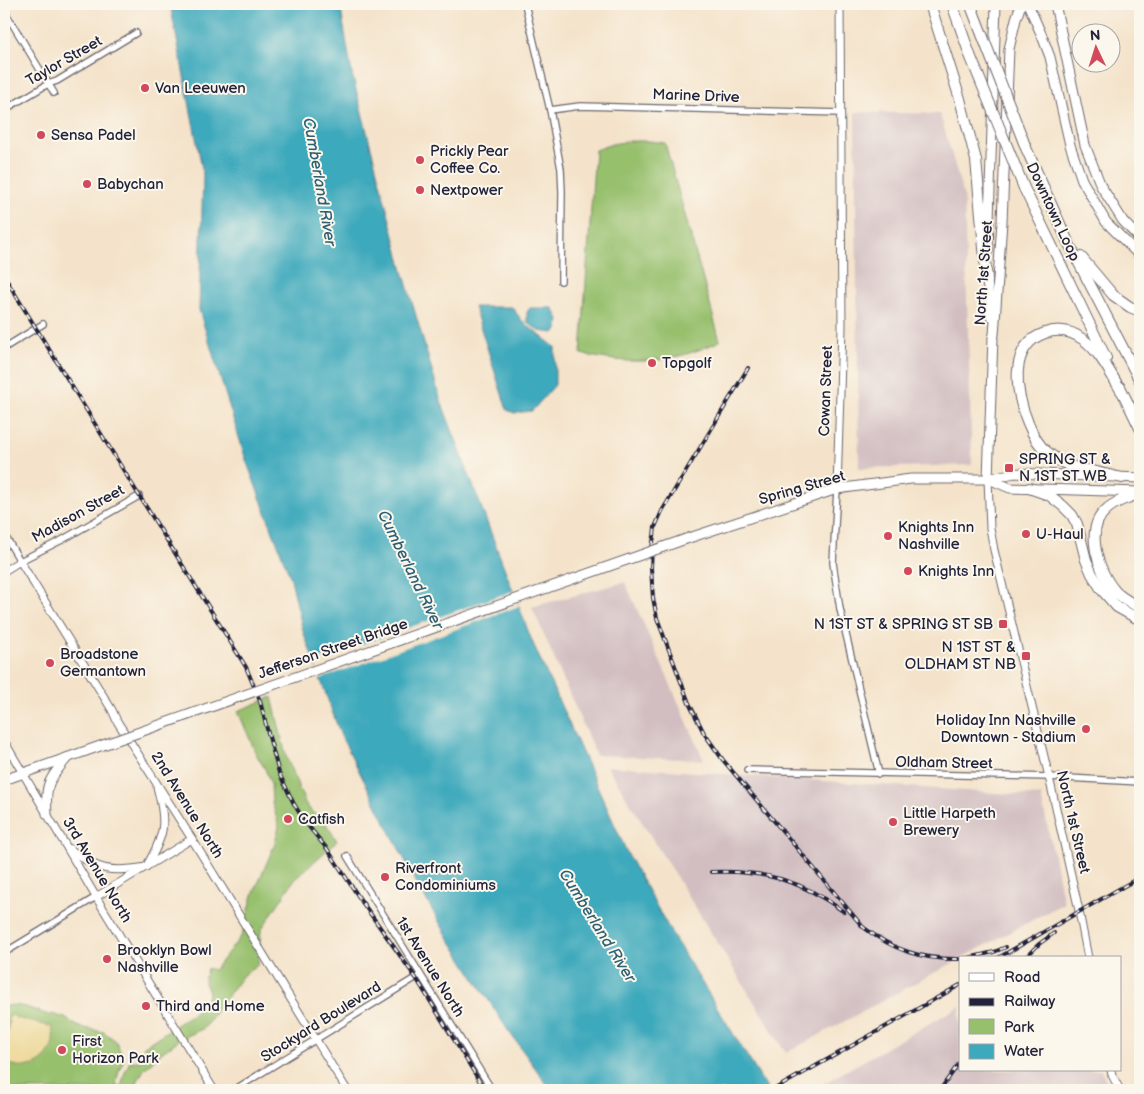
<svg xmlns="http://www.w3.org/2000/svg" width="1144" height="1094" font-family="'Balsamiq Sans',sans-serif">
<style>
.industrial{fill:#d2bec1}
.green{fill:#97c06d;stroke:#5c7154}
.sand{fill:#eeda9e;stroke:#887e6c}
.water{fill:#3da9bc;stroke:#30667c}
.pier{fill:#f4e3ca}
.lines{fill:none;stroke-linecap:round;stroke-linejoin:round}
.minor-casing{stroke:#6c666d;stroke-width:8}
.tertiary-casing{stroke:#6c666d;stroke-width:9}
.primary-casing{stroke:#6c666d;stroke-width:11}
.motorway-casing{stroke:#6c666d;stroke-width:12}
.minor{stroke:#fff;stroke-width:5.5}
.tertiary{stroke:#fff;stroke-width:7}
.primary{stroke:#fff;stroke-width:9}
.motorway{stroke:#fff;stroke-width:10}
.rail-casing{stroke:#22223b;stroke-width:4}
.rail{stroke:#fbf7ec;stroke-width:2;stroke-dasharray:5.5;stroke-linecap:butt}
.primary-bridge-casing{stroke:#6c666d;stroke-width:11;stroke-linecap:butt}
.motorway-bridge-casing{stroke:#6c666d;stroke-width:12;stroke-linecap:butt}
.primary-bridge{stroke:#fff;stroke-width:9}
.motorway-bridge{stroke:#fff;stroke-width:10}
.poi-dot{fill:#d1495b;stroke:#fbf7ec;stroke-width:2}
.labels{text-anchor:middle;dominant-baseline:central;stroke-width:4;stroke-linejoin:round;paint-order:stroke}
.street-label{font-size:15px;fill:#22223b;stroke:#fbf7ec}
.poi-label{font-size:15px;fill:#22223b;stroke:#fbf7ec;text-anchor:start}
.water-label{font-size:16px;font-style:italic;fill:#2e5f75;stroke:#fbf7ec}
</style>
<rect width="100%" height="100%" fill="#fbf7ec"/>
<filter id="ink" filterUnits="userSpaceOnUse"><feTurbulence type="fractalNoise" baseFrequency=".02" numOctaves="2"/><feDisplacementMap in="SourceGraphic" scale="10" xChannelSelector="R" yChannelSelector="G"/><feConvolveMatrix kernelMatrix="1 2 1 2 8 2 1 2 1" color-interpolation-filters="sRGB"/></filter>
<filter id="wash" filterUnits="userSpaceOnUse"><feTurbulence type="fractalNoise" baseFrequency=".0096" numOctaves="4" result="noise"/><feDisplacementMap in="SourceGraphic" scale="20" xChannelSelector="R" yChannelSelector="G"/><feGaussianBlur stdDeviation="1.12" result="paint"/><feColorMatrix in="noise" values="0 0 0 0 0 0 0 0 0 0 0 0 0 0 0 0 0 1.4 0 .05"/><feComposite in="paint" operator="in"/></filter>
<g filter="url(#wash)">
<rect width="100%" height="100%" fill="#f4e3ca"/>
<g class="industrial">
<polygon points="855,112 940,114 964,197 972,465 859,468"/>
<polygon points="625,582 704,760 596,755 532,607"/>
<polygon points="607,766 1041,796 1064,903 962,958 960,958 960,959 786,1053"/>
<polygon points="960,1006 960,1070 1101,1070 1111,1090 812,1090"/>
</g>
<g class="green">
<path d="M630 141H648L665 143 720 341C671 364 633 366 581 354L595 150 612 144Z"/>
<path d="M272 697 286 756 305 803 312 812 325 822 337 841 294 880 261 930 258 965 243 975 204 1028 179 1040 157 1056 143 1071 133 1090H4V1007C16 1001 39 1012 52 1016V1014L65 1018 79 1027 104 1032 116 1041 124 1060 119 1070 116 1085 121 1087 125 1072 130 1061C138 1062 144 1060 151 1057L143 1047 204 1006 209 992 204 981 207 968 214 970 242 935 253 895 274 846 279 827 272 802 271 784 265 769 256 754 238 711Z"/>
</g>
<path class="sand" d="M13 1015 16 1018 52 1027C60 1057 30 1077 4 1061V1046L9 1023 8 1018 9 1016Z"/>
<g class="water">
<polygon points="170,4 340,4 352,74 403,271 440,398 532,641 630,859 675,939 768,1090 551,1090 507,1029 448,937 417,884 341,736 303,631 291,579 247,463 199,310 203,174"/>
<polygon points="474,307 512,307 523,322 555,347 555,385 532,411 514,413 507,410"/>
<polygon points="530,308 553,308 559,319 558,329 554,333 539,331 527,322 527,312"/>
</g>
<polygon class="pier" points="513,591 519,606 320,679 314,661"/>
</g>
<g filter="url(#ink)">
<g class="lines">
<g class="minor-casing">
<g id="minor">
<polyline points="525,4 550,110 561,169 562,192 561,281"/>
<polyline points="4,10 54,93"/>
<polyline points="4,110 48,84 57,81 136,33"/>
<polyline points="550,110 580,106 841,113"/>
<polyline points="4,348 43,324"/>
<polyline points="837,489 833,563 840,609 879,774"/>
<polyline points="4,534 20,561 62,540 139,496"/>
<polyline points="747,770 1049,777 1140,782"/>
<polyline points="347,856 492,1090"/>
<polyline points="4,953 96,897"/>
<polyline points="234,1090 420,975"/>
</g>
</g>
<g class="tertiary-casing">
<g id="tertiary">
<polyline points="988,479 990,528 994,550 1049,777 1078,906 1088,958"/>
<polyline points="837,489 842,328 840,4"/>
<polyline points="4,571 20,561 112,710 117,721 192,839 347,1090"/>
<polyline points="4,741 96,897 214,1090"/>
<path d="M70 849C98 871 111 873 146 867 165 835 167 823 157 787"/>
<polyline points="96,897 192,839"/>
<polyline points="1111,1070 1112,1075 1120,1090"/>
</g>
</g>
<g class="primary-casing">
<g id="primary">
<polyline points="1028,4 1042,36 1050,57 1070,145 1082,180 1106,222 1140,256"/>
<polyline points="1055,4 1085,145 1101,186 1123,221 1140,239"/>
<polyline points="988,251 996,4"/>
<polyline points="987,274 987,281 991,316"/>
<polyline points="994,335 1002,222 1009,49 1016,19 1021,4"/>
<polyline points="988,479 993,337"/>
<polyline points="989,479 1010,488 1140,492"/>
<polyline points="686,539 837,489 911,479 988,479 1014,473 1140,478"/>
<polyline points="4,780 103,745"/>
<path d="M47 814C45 784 48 781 67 758"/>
</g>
</g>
<g class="motorway-casing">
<g id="motorway">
<polyline points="930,4 960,99 976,160 987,281"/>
<polyline points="952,4 970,55"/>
<polyline points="1026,148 1068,242 1140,381"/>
<polyline points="1024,188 1106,358"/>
<polyline points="1081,257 1113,295 1130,307 1140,311"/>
<polyline points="1120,387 1140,428"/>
<path d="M1122 478C1109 475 1097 472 1084 469 1078 468 1071 467 1066 464 1059 461 1052 456 1047 452 1038 445 1032 433 1028 423 1016 394 1007 346 1045 333 1059 328 1072 331 1084 340 1101 353 1111 375 1122 392"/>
<polyline points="1029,488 1049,495 1063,506 1072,515 1077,524 1086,560 1092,574 1102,590 1117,607 1140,620"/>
<path d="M1140 494C1130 496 1113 503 1106 510 1084 529 1098 572 1115 591 1121 598 1132 603 1140 608"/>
</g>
</g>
<use href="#minor" class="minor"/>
<use href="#tertiary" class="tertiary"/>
<use href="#primary" class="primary"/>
<use href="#motorway" class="motorway"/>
<g class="rail-casing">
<g id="rail">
<polyline points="4,276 135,489 246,667 260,701 268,733 279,773 294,804 305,822 328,850 362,902 416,978 485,1090"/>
<path d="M748 368 671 496 662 511 655 527 654 536 652 548 651 568 653 598 657 618 689 703 704 733 723 760 863 927C893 950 922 960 960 959"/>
<path d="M711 872C763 870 802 880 844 912"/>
<polyline points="968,958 994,952 1006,947"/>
<polyline points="998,958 1140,877"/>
<polyline points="1025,958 1039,944 1054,933"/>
<polyline points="773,1090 960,985"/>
<polyline points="940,1090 960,1062"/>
</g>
</g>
<use href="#rail" class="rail"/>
<g class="primary-bridge-casing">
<polyline id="primary-bridge" points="103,745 686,539"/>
</g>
<g class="motorway-bridge-casing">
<g id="motorway-bridge">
<polyline points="971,6 1026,148"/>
<polyline points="970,55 1024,188"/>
</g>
</g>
<use href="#primary-bridge" class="primary-bridge"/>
<use href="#motorway-bridge" class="motorway-bridge"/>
</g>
</g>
<g class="poi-dot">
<circle cx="145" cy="88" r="5"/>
<circle cx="41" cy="135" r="5"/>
<circle cx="420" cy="160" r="5"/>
<circle cx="87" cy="184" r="5"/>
<circle cx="420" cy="190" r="5"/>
<circle cx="652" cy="363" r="5"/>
<rect x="1004" y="463" width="10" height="10" rx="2.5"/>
<circle cx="1026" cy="534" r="5"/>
<circle cx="888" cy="536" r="5"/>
<circle cx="908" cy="571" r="5"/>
<rect x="998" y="619" width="10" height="10" rx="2.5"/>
<rect x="1021" y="651" width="10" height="10" rx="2.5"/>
<circle cx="50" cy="663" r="5"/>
<circle cx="1086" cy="729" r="5"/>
<circle cx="288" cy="819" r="5"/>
<circle cx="893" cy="822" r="5"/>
<circle cx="385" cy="877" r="5"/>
<circle cx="107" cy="959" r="5"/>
<circle cx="146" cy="1006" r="5"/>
<circle cx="62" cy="1050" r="5"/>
</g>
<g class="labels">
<g class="street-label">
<text transform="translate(64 61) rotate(-30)">Taylor Street</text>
<text transform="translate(696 96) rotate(2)">Marine Drive</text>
<text transform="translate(1053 212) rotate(65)">Downtown Loop</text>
<text transform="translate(984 273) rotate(-86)">North 1st Street</text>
<text transform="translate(826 391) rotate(-88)">Cowan Street</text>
<text transform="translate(802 488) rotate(-16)">Spring Street</text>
<text transform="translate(78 514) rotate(-29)">Madison Street</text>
<text transform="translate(333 649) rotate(-19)">Jefferson Street Bridge</text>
<text transform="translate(944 763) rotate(1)">Oldham Street</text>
<text transform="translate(187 805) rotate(58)">2nd Avenue North</text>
<text transform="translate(1073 822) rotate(77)">North 1st Street</text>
<text transform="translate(97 870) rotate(59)">3rd Avenue North</text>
<text transform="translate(430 967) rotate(58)">1st Avenue North</text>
<text transform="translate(321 1022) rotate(-32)">Stockyard Boulevard</text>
</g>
<g class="poi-label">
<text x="155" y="88">Van Leeuwen</text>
<text x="51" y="135">Sensa Padel</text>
<text x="430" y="151">Prickly Pear<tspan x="430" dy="17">Coffee Co.</tspan></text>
<text x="97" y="184">Babychan</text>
<text x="430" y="190">Nextpower</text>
<text x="662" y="363">Topgolf</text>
<text x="1019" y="459">SPRING ST &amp;<tspan x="1019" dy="17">N 1ST ST WB</tspan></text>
<text x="898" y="527">Knights Inn<tspan x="898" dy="17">Nashville</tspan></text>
<text x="1036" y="534">U-Haul</text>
<text x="918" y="571">Knights Inn</text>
<text x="993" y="624" text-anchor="end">N 1ST ST &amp; SPRING ST SB</text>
<text x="1016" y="647" text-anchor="end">N 1ST ST &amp;<tspan x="1016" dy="17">OLDHAM ST NB</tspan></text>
<text x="60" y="654">Broadstone<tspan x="60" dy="17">Germantown</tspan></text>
<text x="1076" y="720" text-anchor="end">Holiday Inn Nashville<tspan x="1076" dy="17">Downtown - Stadium</tspan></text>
<text x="903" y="813">Little Harpeth<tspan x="903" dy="17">Brewery</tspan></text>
<text x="298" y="819">Catfish</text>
<text x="395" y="868">Riverfront<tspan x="395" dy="17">Condominiums</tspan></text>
<text x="117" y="950">Brooklyn Bowl<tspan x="117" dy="17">Nashville</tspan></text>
<text x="156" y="1006">Third and Home</text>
<text x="72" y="1041">First<tspan x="72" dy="17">Horizon Park</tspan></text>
</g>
<g class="water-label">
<text transform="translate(319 182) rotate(80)">Cumberland River</text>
<text transform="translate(410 570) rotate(64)">Cumberland River</text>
<text transform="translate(597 926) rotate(58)">Cumberland River</text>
</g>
</g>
<rect width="1144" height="1094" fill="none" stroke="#fbf7ec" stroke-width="20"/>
<rect x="959" y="956" width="162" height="115" fill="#fbf7ec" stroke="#a4a2a5"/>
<rect x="969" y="973" width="25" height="8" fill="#ffffff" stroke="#a4a2a5"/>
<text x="1004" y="982" font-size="15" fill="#22223b">Road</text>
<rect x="969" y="998" width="25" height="8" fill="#22223b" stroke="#a4a2a5"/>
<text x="1004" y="1006" font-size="15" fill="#22223b">Railway</text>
<rect x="969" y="1019" width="25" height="15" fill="#97c06d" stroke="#a4a2a5"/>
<text x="1004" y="1032" font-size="15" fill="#22223b">Park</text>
<rect x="969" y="1044" width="25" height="15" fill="#3da9bc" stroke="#a4a2a5"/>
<text x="1004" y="1056" font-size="15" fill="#22223b">Water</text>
<g transform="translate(1096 48) rotate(356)"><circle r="24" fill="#fbf7ec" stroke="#a4a2a5"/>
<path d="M0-4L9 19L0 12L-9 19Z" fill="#d1495b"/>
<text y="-8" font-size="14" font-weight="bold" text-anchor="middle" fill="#22223b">N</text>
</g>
</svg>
